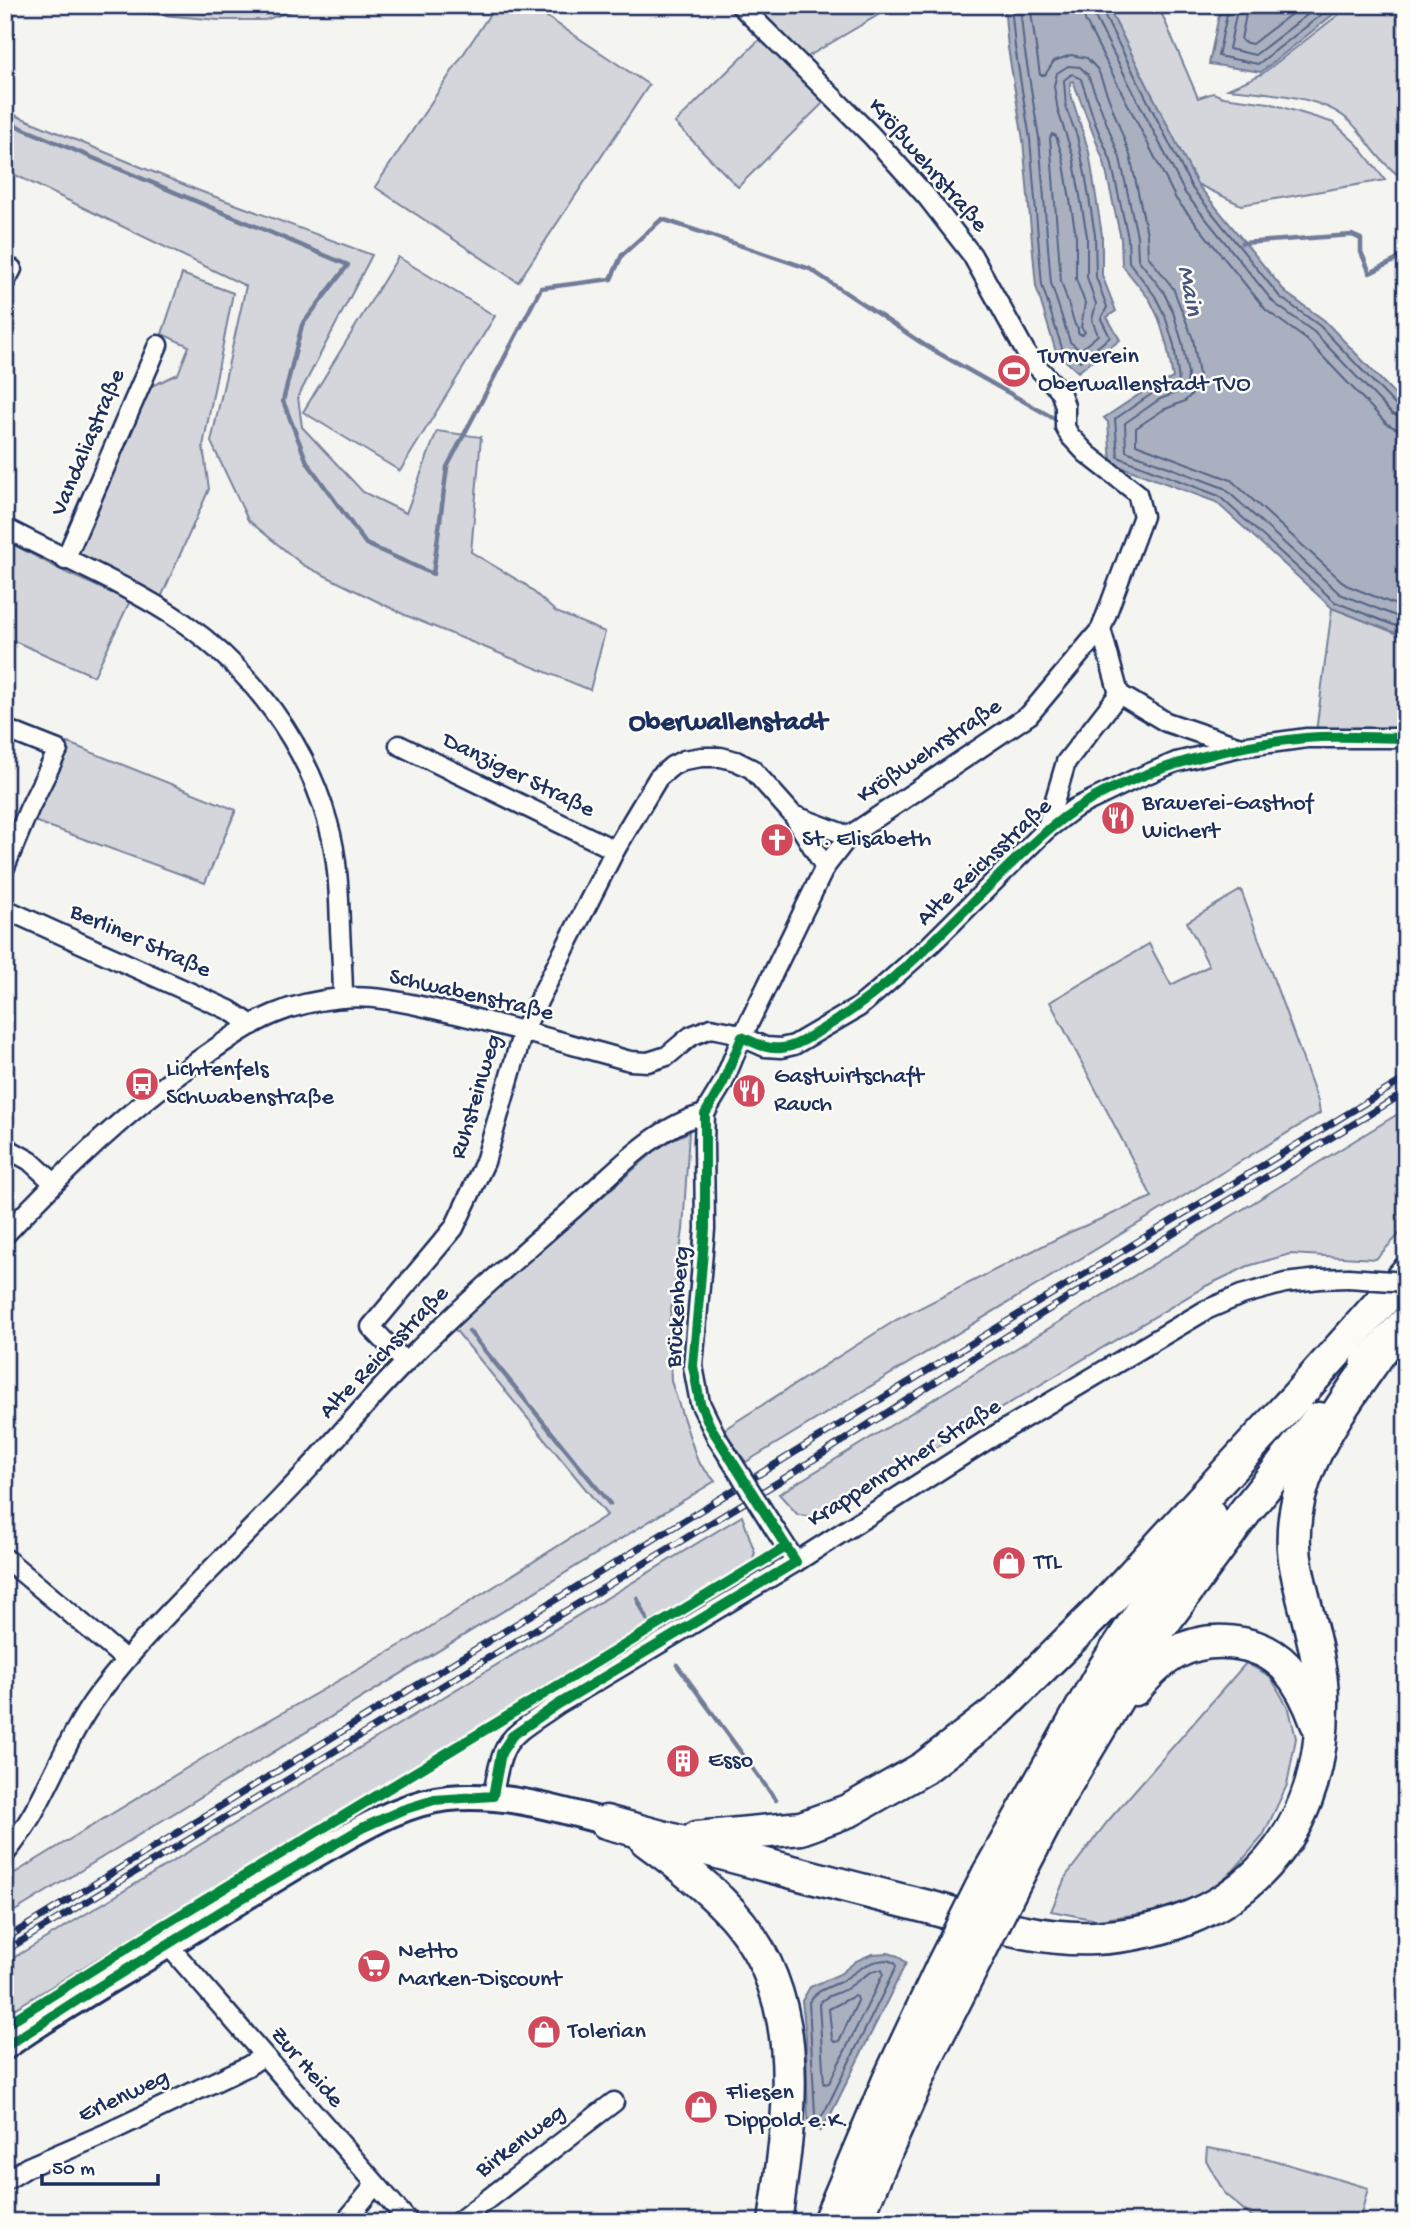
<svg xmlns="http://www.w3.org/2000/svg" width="1411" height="2227" font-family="'Gochi Hand',sans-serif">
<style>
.green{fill:#d4d6db;stroke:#78829c;stroke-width:2}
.water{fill:#aab0bf;stroke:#717c98;stroke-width:2}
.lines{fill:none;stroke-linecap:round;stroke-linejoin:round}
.shore{stroke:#546385;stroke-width:2}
.stream{stroke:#717c98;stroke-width:4.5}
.street-casing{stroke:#1b2f5e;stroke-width:23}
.secondary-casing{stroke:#1b2f5e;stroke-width:30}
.highway-casing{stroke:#1b2f5e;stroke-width:37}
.street{stroke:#fdfcf7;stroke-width:18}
.secondary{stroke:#fdfcf7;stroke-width:24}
.highway{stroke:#fdfcf7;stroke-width:32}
.rail-casing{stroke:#1b2f5e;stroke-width:7}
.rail{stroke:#fdfcf7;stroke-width:4.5;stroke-dasharray:13;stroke-linecap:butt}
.street-bridge-casing{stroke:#1b2f5e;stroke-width:23;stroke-linecap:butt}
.highway-bridge-casing{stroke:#1b2f5e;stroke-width:37;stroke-linecap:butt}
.street-bridge{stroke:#fdfcf7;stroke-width:18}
.highway-bridge{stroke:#fdfcf7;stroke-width:32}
.cycleway-casing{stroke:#fdfcf7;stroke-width:15}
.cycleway{stroke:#00873e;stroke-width:10}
.labels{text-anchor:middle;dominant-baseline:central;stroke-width:5;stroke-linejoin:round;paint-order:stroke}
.street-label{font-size:24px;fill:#1b2f5e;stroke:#fdfcf7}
.poi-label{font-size:24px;fill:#1b2f5e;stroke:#fdfcf7;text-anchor:start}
.water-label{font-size:26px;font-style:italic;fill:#46567b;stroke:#fdfcf7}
.quarter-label{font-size:28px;font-weight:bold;fill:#1b2f5e;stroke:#fdfcf7}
</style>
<rect width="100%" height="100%" fill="#f4f4f1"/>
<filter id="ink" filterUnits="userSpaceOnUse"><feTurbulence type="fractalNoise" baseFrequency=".0143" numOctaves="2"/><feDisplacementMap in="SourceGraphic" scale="14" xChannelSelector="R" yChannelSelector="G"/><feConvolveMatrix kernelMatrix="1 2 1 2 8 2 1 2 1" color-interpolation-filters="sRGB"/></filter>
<g filter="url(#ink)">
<g class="green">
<polygon points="53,5 309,5 265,20 218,20"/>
<polygon points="496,5 529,5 649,85 518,282 375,187"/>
<polygon points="750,5 895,5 807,57"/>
<polygon points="1107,5 1158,5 1198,98 1213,93 1223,97 1269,103 1334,123 1357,144 1385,180 1241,205 1197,184"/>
<path d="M1351 5H1406V182C1398 175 1389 168 1382 160 1369 147 1362 131 1347 119 1318 95 1263 93 1228 89L1262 74Z"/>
<polygon points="762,37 825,101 738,187 675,123"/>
<polygon points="5,111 197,190 372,255 298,397 302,427 363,492 406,513 437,431 481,437 471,552 526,585 556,612 605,632 590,690 405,615 303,565 248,520 211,442 246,286 5,170"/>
<polygon points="398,257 495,316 400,471 303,412"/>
<polygon points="182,274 233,293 203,446 209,489 160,600 75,553 147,388 178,374 189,346 162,334"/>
<polygon points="5,540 67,573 130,601 94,676 5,637"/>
<polygon points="1332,608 1406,637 1406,731 1316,732"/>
<polygon points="68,743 236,810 205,883 34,821"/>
<polygon points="1241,890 1318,1101 1320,1113 746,1462 723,1430 896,1320 1068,1233 1152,1197 1050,1002 1149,944 1171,985 1209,966 1187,922"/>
<polygon points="1406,1109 1406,1227 1376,1259 1290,1254 1248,1266 1206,1286 819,1517 798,1515 779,1494"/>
<polygon points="689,1132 683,1230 669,1325 671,1381 698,1462 715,1481 5,1917 5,1879 203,1758 408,1641 607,1515 453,1327 664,1143"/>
<polygon points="742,1516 755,1553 751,1562 16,2008 5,2000 5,1963"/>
<polygon points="1246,1663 1270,1676 1289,1709 1296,1738 1287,1785 1263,1836 1234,1870 1199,1898 1159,1911 1097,1920 1051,1911 1066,1876 1108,1821"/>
<polygon points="1207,2148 1266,2158 1368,2188 1359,2222 1258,2222 1225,2194 1206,2160"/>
</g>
<g class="water">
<polygon points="1004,5 1107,5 1197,184 1286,293 1324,320 1406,406 1406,637 1332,608 1216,502 1111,463 1108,422 1104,418 1155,384 1163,383 1173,378 1167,346 1159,319 1150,300 1122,265 1121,239 1104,162 1073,81 1070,82 1070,92 1089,152 1102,235 1102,275 1116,311 1107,317 1120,340 1078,372 1056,352 1036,286 1023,140 1008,48"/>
<polygon points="1226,5 1345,5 1261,72 1209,64 1220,10"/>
<polygon points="888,1953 898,1956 906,1963 831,2114 820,2131 808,2123 806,2037 802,2001 810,1987 840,1974 856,1961 872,1954"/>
</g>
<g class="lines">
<g class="shore">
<polyline points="1011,5 1015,47 1030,139 1042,285 1062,348 1080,361 1110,337 1101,319 1107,307 1096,277 1095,235 1086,179 1077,136 1066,108 1064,80 1072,74 1081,79 1095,123 1111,161 1128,238 1129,262 1155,296 1165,316 1174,345 1179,381 1167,389 1156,391 1115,419 1118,457 1219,496 1335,602 1406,630"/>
<polyline points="1020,5 1024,46 1039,138 1051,283 1070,342 1080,350 1098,335 1092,320 1096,304 1087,277 1087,236 1073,156 1058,111 1054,86 1057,73 1068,66 1080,67 1088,75 1120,158 1137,236 1138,259 1163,291 1173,312 1182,342 1188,374 1187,384 1181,391 1160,399 1125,423 1126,451 1224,488 1340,594 1406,620"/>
<polyline points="1030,5 1040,75 1045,75 1054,61 1071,55 1087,58 1098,70 1130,155 1147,234 1148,256 1173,288 1193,339 1199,375 1195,391 1185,401 1163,410 1136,428 1136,444 1231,480 1346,585 1406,609"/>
<polyline points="1082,5 1085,20 1176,199 1266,310 1307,340 1387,424 1397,429 1406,430"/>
<polyline points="1092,5 1094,15 1185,193 1274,303 1314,332 1392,414 1406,419"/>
<polyline points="1101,5 1102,11 1192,188 1280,297 1320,326 1398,408 1406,410"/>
<polyline points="1229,5 1218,56 1258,64 1334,5"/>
<polyline points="1238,5 1229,49 1255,55 1320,5"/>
<polyline points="1248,5 1241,39 1243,42 1252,44 1303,5"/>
<polygon points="1052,134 1056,136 1063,158 1076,236 1076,279 1085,303 1081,327 1085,332 1082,335 1078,333 1078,328 1075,325 1061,281 1050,138"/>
<path d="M887 1960 895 1963 896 1967 825 2111 821 2117H817L815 2114 809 2002C817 1989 829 1988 842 1981 858 1971 866 1961 887 1960Z"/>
<path d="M876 1970H882L883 1974 829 2083 824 2084 819 2004C825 1995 838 1994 848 1988 858 1981 865 1974 876 1970Z"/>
<polygon points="854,1996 857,1997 858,2001 839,2041 834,2042 832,2039 829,2009"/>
</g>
<g class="stream">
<polyline points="5,121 348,265 302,325 283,401 307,462 366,544 433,574 447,467 541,288 611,279 622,255 662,219 810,269 926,346 1055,419"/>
<polyline points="1242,243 1352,235 1361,239 1361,252 1370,273 1402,257 1406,251"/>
<polyline points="469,1331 610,1504"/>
<polyline points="637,1598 647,1619"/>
<polyline points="677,1665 776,1800"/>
</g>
<g class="street-casing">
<g id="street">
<polyline points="5,282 12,269"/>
<path d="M5 528C62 558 132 587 184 623 252 671 306 743 328 823 338 857 339 893 340 928 341 952 343 975 343 998"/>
<polyline points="65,560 158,345"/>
<polyline points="1101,629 1119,694"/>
<polyline points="1119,694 1166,722 1240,747"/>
<polyline points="5,729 58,750 29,809 5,867"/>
<polyline points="399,745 615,850"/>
<polyline points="793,815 825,867"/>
<polyline points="1046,830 1066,762 1119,694"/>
<polyline points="5,909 229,1010 252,1025"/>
<polyline points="5,1147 30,1161 54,1183"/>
<path d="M5 1235C63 1172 124 1114 193 1064 219 1046 245 1026 274 1014 295 1005 319 1000 341 998 379 994 419 1006 456 1014 515 1028 572 1045 630 1061L648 1062 667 1056 691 1036 711 1028 731 1032 765 1047 781 1048 794 1045 859 1007 879 990 931 944 1046 830 1075 808 1133 780 1176 762 1240 747 1307 738H1406"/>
<polyline points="405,1362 371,1327 454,1228 485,1162 523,1031 615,850 658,778 672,766 684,760 702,757 721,757 736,761 752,769 793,815 849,836"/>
<polyline points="717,1438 700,1403 693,1366 705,1229 704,1142 705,1114 709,1106 723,1083 742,1037 825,867 849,836 1029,715 1101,629 1143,516 1137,493 1087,454 1070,436 1065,427 1065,406 1060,391 1029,358 972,255 927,197 871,135 740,5"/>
<polyline points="774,1528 796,1562"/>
<polyline points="5,1558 126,1660"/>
<path d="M493 1796C503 1735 508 1739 557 1705L796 1562 987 1440 1206 1310 1241 1295 1285 1283 1320 1279 1348 1278"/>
<path d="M5 1854C45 1807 61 1744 98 1695 153 1622 223 1560 285 1494 327 1451 364 1404 406 1362 459 1308 517 1258 574 1208 611 1175 657 1125 705 1114"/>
<polyline points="168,1945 409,2222"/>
<polyline points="5,2181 28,2167 107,2133 248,2066 263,2056"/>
<polyline points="345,2222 375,2185"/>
<polyline points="458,2222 614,2102"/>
</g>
</g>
<g class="secondary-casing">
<path id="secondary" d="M5 2047C57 2010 113 1979 168 1945 221 1913 273 1879 327 1848 365 1827 405 1802 449 1798 504 1793 554 1808 606 1822"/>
</g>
<g class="highway-casing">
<g id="highway">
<polyline points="1367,1365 1406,1323"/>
<path d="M1135 1689C1146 1676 1159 1662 1175 1653 1208 1635 1258 1638 1286 1667 1300 1683 1310 1703 1317 1723"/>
<path d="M606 1822C713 1851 820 1880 928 1907 982 1921 1038 1941 1094 1938 1231 1931 1322 1846 1322 1706 1323 1661 1306 1615 1297 1571 1279 1485 1336 1415 1382 1349"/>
<polyline points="697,1838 801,1828 850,1810 924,1768 998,1711 1104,1606 1300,1393 1406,1274"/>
<path d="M646 1840C672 1859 697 1878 720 1901 811 1989 791 2108 775 2222"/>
<polyline points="989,1873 1104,1669 1158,1587 1209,1515"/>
<polyline points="1016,1879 1059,1796 1158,1630 1245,1512 1319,1419"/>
<polyline points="829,2222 889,2080 943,1965"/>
<polyline points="855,2222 929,2052 970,1971"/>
</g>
</g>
<use href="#street" class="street"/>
<use href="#secondary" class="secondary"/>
<use href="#highway" class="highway"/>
<g class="rail-casing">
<g id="rail">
<polyline points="5,1939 1037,1303 1406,1078"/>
<polyline points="5,1951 780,1481 1043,1313 1406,1092"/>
</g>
</g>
<use href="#rail" class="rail"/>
<g class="street-bridge-casing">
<g id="street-bridge">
<polyline points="1348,1278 1406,1282"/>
<polyline points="717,1438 774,1528"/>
</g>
</g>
<g class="highway-bridge-casing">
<g id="highway-bridge">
<polyline points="943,1965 989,1873"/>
<polyline points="970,1971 1016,1879"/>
</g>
</g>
<use href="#street-bridge" class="street-bridge"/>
<use href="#highway-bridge" class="highway-bridge"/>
<g class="cycleway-casing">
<g id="cycleway">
<polyline points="5,2025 162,1926 786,1547"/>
<path d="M5 2047 79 1999 241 1899 362 1828 402 1810 434 1800 493 1796 501 1753 512 1736 557 1705 796 1562 710 1426 700 1403 693 1366 705 1229V1114L723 1083 742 1037C755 1043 767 1050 782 1048 799 1046 815 1033 829 1025 891 987 941 934 992 883 1028 847 1061 813 1107 791 1171 761 1236 745 1305 738 1338 735 1373 738 1406 738"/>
</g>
</g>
<use href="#cycleway" class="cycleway"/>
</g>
</g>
<defs>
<g id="stadium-disc" transform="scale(1.75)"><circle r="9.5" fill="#d1495b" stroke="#fdfcf7"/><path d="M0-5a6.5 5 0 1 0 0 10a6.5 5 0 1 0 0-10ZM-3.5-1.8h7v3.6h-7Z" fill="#fff"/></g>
<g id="restaurant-disc" transform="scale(1.75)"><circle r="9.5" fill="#d1495b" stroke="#fdfcf7"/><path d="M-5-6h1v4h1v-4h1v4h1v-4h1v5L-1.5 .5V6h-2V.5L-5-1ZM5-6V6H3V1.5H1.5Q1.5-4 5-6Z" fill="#fff"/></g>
<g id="church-disc" transform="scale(1.75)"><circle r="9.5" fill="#d1495b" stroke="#fdfcf7"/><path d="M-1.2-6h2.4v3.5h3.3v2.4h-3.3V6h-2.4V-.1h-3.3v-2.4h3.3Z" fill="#fff"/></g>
<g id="bus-disc" transform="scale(1.75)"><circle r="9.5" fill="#d1495b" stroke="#fdfcf7"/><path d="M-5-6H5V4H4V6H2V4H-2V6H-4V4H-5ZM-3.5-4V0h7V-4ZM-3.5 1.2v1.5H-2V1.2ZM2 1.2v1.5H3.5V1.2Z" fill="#fff"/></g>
<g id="shop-disc" transform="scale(1.75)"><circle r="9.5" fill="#d1495b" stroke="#fdfcf7"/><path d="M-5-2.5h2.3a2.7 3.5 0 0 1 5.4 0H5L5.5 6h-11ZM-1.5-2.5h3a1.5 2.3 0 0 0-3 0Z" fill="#fff"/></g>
<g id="building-disc" transform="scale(1.75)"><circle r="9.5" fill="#d1495b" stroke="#fdfcf7"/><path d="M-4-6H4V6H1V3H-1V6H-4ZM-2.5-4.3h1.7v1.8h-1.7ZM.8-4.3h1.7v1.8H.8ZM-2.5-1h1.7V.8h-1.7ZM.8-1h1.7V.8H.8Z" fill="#fff"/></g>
<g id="supermarket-disc" transform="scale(1.75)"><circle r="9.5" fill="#d1495b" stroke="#fdfcf7"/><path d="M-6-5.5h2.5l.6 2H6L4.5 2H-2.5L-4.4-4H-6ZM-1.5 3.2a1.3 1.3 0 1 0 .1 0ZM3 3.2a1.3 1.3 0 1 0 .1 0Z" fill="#fff"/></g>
</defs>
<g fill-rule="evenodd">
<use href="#stadium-disc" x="1014" y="371"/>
<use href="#restaurant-disc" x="1118" y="818"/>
<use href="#church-disc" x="777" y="840"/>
<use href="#bus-disc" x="142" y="1084"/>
<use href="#restaurant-disc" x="749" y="1091"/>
<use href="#shop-disc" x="1009" y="1563"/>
<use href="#building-disc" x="683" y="1761"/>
<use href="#supermarket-disc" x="374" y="1966"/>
<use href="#shop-disc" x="544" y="2032"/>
<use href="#shop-disc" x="701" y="2107"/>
</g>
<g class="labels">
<g class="street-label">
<text transform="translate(927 166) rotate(49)">Krößwehrstraße</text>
<text transform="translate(89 443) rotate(-67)">Vandaliastraße</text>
<text transform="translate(930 752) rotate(-34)">Krößwehrstraße</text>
<text transform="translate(518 776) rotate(26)">Danziger Straße</text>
<text transform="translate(985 863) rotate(-43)">Alte Reichsstraße</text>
<text transform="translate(140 942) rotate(24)">Berliner Straße</text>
<text transform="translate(471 996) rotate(13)">Schwabenstraße</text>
<text transform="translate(477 1097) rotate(-73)">Ruhsteinweg</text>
<text transform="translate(679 1307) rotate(-86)">Brückenberg</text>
<text transform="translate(385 1353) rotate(-46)">Alte Reichsstraße</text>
<text transform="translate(905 1464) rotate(-32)">Krappenrother Straße</text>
<text transform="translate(306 2068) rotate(49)">Zur Heide</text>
<text transform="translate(124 2097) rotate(-25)">Erlenweg</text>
<text transform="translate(521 2142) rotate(-37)">Birkenweg</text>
</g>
<g class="poi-label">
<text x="1038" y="357">Turnverein<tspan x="1038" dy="28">Oberwallenstadt TVO</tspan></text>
<text x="1142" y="804">Brauerei-Gasthof<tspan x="1142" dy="28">Wichert</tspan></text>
<text x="802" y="840">St. Elisabeth</text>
<text x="166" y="1070">Lichtenfels<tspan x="166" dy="28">Schwabenstraße</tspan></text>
<text x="774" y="1077">Gastwirtschaft<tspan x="774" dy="28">Rauch</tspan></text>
<text x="1034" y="1563">TTL</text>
<text x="708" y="1761">Esso</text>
<text x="398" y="1952">Netto<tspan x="398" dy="28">Marken-Discount</tspan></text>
<text x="568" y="2032">Tolerian</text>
<text x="726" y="2093">Fliesen<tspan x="726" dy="28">Dippold e.K.</tspan></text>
</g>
<g class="water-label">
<text transform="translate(1188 291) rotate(79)">Main</text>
</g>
<g class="quarter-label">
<text x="728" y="723">Oberwallenstadt</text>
</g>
</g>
<rect width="1411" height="2227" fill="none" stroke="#fdfcf7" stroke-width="28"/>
<rect x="14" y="14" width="1383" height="2199" fill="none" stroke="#1b2f5e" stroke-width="2.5" filter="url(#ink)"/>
<path d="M42 2174v10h116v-10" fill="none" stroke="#1b2f5e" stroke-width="3.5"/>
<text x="52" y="2174" font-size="21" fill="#1b2f5e" stroke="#fdfcf7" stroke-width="5" paint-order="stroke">50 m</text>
</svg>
